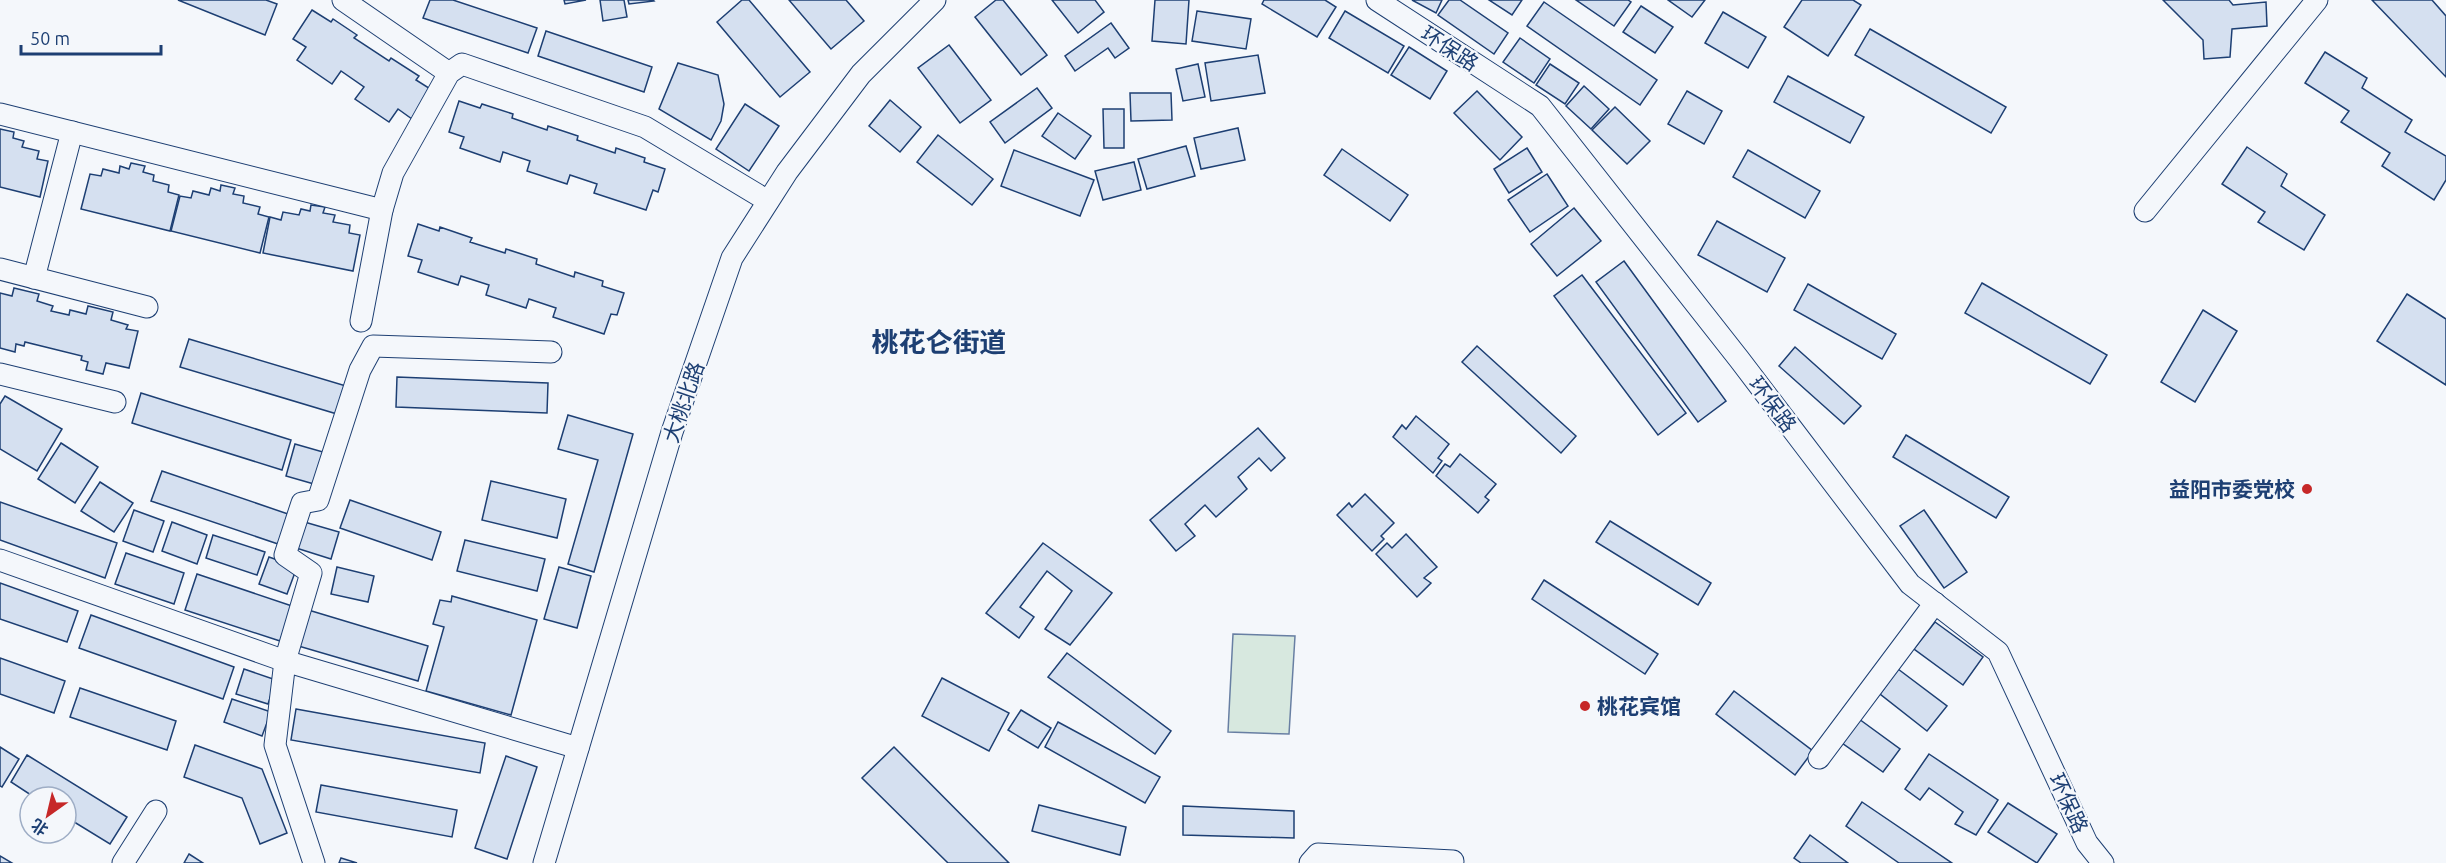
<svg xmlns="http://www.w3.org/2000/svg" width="2446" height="863" font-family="Ubuntu,'Noto Sans SC',sans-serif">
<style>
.grass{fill:#d7e8df;stroke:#687fa3;stroke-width:1.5}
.building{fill:#d5e0f0;stroke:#1d3f73;stroke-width:1.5}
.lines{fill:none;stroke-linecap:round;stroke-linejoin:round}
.minor-casing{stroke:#1d3f73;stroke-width:23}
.minor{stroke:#f4f7fb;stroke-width:21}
.poi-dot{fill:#c62828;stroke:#f4f7fb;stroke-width:2}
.labels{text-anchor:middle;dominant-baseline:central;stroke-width:4.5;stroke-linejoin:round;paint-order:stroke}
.street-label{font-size:21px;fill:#1d3f73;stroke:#f4f7fb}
.poi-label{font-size:21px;font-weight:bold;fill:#1d3f73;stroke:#f4f7fb;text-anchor:end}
.district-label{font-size:27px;font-weight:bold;fill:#1d3f73;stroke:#f4f7fb}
</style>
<rect width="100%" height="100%" fill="#f4f7fb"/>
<polygon class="grass" points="1233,634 1295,636 1289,734 1228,732"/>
<g class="building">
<polygon points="178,0 266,0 277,4 265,35"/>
<polygon points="430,0 453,0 537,28 528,53 423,18"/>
<polygon points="564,0 586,0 565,4"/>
<polygon points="600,0 624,0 627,17 603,21"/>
<polygon points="628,0 653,0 654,1 629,4"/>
<polygon points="742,0 749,0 810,72 780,97 717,22"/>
<polygon points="789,0 846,0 864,21 831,49"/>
<polygon points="996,0 1003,0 1047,55 1021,75 975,17"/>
<polygon points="1052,0 1095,0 1104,12 1078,33"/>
<polygon points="1155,0 1189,0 1186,44 1152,41"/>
<polygon points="1264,0 1325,0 1336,7 1317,37 1262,4"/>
<polygon points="1412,0 1442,0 1436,13"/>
<polygon points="1449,0 1460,0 1508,33 1494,54 1438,15"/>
<polygon points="1489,0 1522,0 1512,15"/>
<polygon points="1576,0 1628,0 1631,2 1614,26"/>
<polygon points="1668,0 1705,0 1692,17"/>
<polygon points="1802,0 1853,0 1861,5 1828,56 1784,27"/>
<polygon points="2163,0 2229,0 2233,5 2266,2 2267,26 2232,29 2230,57 2204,59 2203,40"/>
<polygon points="2372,0 2432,0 2446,16 2446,77"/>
<polygon points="1544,2 1657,80 1640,105 1527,26"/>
<polygon points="1641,6 1673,27 1655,53 1623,32"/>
<polygon points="312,10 331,22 333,19 357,35 354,38 389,61 391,58 419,76 416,80 432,90 412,119 398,109 389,122 355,99 364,87 341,71 332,84 297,60 306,47 293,39"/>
<polygon points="1197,11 1251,19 1246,49 1192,41"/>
<polygon points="1345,11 1404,46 1388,73 1329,38"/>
<polygon points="1723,12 1766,37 1748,68 1705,43"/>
<polygon points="1111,23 1129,48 1115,58 1108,48 1075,71 1065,56"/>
<polygon points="1870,29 2006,107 1991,133 1855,55"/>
<polygon points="546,31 652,67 644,92 538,56"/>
<polygon points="1520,38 1550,59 1534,83 1503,62"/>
<polygon points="949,45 991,100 960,123 918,68"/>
<polygon points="1409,47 1447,71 1430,99 1391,75"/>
<polygon points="2325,52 2367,78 2362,88 2412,120 2405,132 2446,156 2446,180 2434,200 2382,166 2390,153 2341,122 2349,111 2305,83"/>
<polygon points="1258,55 1265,93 1211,101 1205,63"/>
<polygon points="678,63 718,75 724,104 721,121 711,140 659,109"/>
<polygon points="1198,64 1205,97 1183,101 1176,69"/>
<polygon points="1550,64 1579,83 1565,104 1536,85"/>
<polygon points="1788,76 1864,117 1850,143 1774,102"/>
<polygon points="1584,86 1609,109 1591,129 1566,106"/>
<polygon points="1037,88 1052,108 1005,143 990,122"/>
<polygon points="1477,91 1522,137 1500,160 1454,113"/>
<polygon points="1687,91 1722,111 1704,144 1668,124"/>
<polygon points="1130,93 1171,93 1172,120 1131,121"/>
<polygon points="890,100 921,127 900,152 869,126"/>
<polygon points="459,101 480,108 482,104 513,114 512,118 547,130 548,126 578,136 577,140 615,153 616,148 645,158 644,162 665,169 658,192 653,190 646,210 594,193 597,184 570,175 567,184 527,171 530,161 503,152 500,162 460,148 464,137 449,132"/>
<polygon points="745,104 779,126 749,171 716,149"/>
<polygon points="1615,107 1650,141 1627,164 1592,130"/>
<polygon points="1103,109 1124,109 1124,148 1104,148"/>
<polygon points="1058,113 1091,136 1075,159 1042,136"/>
<polygon points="1238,128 1245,160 1201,169 1194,138"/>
<polygon points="0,129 14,132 13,138 24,141 22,147 39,151 37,159 48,161 40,197 0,187"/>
<polygon points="938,135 993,179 972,205 917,162"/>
<polygon points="1186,146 1195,176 1147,189 1138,159"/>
<polygon points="2247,147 2287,174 2281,186 2325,215 2304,250 2258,222 2265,212 2222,184"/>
<polygon points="1527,148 1542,172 1509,193 1494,169"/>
<polygon points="1342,149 1408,195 1390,221 1324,175"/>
<polygon points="1014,150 1094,180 1080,216 1001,186"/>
<polygon points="1748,150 1820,191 1805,218 1733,177"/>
<polygon points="1134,162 1141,190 1103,200 1095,171"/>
<polygon points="131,163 145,166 143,172 154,175 153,181 169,185 168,192 179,195 170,231 81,209 90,174 101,176 103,169 119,173 120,166 129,169"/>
<polygon points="1547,174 1568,206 1530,232 1508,200"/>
<polygon points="221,185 235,188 233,194 244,196 243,203 260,207 258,214 269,217 260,253 171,231 180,196 191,198 193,191 209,195 211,188 220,191"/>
<polygon points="311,205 325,207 323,213 335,215 333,222 350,225 349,233 360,235 353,271 263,253 270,217 281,220 283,212 299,215 301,209 310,211"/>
<polygon points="1574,208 1601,241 1557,276 1531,244"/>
<polygon points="1717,221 1785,258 1767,292 1698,255"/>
<polygon points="418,224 439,231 440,227 472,238 470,242 505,253 506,249 537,259 536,264 574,277 575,272 603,281 602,286 624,293 617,315 611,314 604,334 553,317 556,308 529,299 526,308 486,295 489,285 461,276 458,285 418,272 422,260 408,256"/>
<polygon points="1624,261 1726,401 1698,422 1596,282"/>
<polygon points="1582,275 1686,413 1658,435 1554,296"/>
<polygon points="1982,283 2107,355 2090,384 1965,313"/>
<polygon points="1808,284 1896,334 1882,359 1794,310"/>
<polygon points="14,288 39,294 37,301 53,306 51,311 69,315 70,310 86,314 88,306 113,312 111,320 128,325 126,329 138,331 129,368 106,363 103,374 86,370 88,362 81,360 82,356 25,342 24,346 16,344 15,352 0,348 0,293 12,296"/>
<polygon points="2407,294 2446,319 2446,385 2377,341"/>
<polygon points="2203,310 2237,331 2195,402 2161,382"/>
<polygon points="189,339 346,386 337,414 180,367"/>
<polygon points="1477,346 1576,436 1561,453 1462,362"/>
<polygon points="1795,347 1861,406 1844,424 1779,366"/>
<polygon points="397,377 548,383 547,413 396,407"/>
<polygon points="141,393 291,440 282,470 132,423"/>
<polygon points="5,396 62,429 37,471 0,449 0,404"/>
<polygon points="568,415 633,434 594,572 568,564 598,460 558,449"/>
<polygon points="1416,416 1449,444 1438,458 1442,461 1433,473 1393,437 1402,425 1406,429"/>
<polygon points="1258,428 1285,458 1271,471 1259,458 1238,477 1247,489 1216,517 1205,505 1185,524 1195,536 1176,551 1150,520"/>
<polygon points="1906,435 2009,497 1996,518 1893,457"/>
<polygon points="61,443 98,467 75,503 38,479"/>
<polygon points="295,444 330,454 321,486 286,476"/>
<polygon points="1460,454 1496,484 1485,497 1489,500 1478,513 1436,476 1445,464 1450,467"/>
<polygon points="162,471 288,514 278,544 151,501"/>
<polygon points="491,481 566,499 557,538 482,520"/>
<polygon points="100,482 133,503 114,532 81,511"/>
<polygon points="1365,494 1394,523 1381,536 1384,539 1372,551 1337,515 1349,503 1352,507"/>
<polygon points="350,500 441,532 432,560 340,528"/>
<polygon points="0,502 117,543 105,578 0,540"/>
<polygon points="134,510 164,521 153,552 123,541"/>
<polygon points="1924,510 1967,572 1944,588 1900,526"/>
<polygon points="301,521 339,532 331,559 293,547"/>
<polygon points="1610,521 1711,583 1698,605 1596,542"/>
<polygon points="172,522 207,535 197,564 162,551"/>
<polygon points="1406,534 1437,567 1424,578 1431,583 1417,597 1376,554 1387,543 1392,548"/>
<polygon points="213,535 265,552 257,575 206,558"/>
<polygon points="465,540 545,559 537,591 457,571"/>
<polygon points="1043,543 1112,593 1070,645 1045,629 1072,591 1047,571 1020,607 1034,617 1019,638 986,613"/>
<polygon points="126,553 184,573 174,604 115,584"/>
<polygon points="269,557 297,567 287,594 259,584"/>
<polygon points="337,567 374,576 368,602 331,594"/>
<polygon points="559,567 591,576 577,628 544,619"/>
<polygon points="197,574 292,606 280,641 185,610"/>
<polygon points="1544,580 1658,654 1645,674 1532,599"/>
<polygon points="0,583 78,611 67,642 0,619"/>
<polygon points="452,596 537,620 511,715 426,691 444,627 433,624 440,600 451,602"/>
<polygon points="305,609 428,646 418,681 295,645"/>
<polygon points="91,615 234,667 223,699 79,648"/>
<polygon points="1935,622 1983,657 1963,685 1914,649"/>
<polygon points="1067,653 1171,731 1155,754 1048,677"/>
<polygon points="0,658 65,681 54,713 0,694"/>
<polygon points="244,669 276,680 268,704 236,694"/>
<polygon points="1898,669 1947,706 1927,731 1880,694"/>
<polygon points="942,678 1009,713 989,751 922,716"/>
<polygon points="80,688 176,721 167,750 70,717"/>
<polygon points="1734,691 1813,751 1795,775 1716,714"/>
<polygon points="232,699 271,712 262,736 224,722"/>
<polygon points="296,709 485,743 480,773 291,740"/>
<polygon points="1021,710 1051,728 1038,748 1008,730"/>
<polygon points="1859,719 1900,749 1883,772 1842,743"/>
<polygon points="1058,722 1160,777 1145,803 1045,747"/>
<polygon points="195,745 262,769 287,833 260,844 242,798 184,777"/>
<polygon points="0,747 19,759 2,787 0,786"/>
<polygon points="894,747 1009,863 948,863 862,778"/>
<polygon points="1929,754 1998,800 1976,835 1955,824 1963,812 1929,788 1920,800 1905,789"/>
<polygon points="27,755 127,817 110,844 66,817 66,797 34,797 11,782"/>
<polygon points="506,756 537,767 507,859 475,848"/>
<polygon points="321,785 457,810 452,837 316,812"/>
<polygon points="1862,802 1952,863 1899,863 1846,826"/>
<polygon points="2008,803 2057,834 2037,863 1988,832"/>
<polygon points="1039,805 1126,827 1120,855 1032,831"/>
<polygon points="1183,806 1294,811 1294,838 1183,835"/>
<polygon points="1810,835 1848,863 1801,863 1794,858"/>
<polygon points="189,854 203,863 184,863"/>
<polygon points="0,856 12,863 0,863"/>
<polygon points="341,858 357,863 339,863"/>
</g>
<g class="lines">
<g class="minor-casing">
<g id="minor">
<polyline points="343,0 449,73"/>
<polyline points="1377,0 1540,106 1739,359 1910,584 1998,652 2087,843 2103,863"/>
<polyline points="0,114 382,210"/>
<polyline points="2145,211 2317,0"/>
<polyline points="0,269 147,307"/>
<polyline points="34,278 72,132"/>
<polyline points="361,321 382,210 393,173 449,73 462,64 645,127 768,201"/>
<polyline points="0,374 115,402"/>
<polyline points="0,560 285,661 578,748"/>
<polyline points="1819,758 1935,603"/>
<polyline points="123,863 156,811"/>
<polyline points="314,863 275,745 285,661 311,573 285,555 302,503 318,500 360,370 373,346 551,352"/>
<polyline points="544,863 672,432 732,258 787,172 861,74 935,0"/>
<polyline points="1310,863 1318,854 1453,861"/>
</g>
</g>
<use href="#minor" class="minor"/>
</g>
<g class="poi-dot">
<circle cx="2307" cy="489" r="6"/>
<circle cx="1585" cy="706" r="6"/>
</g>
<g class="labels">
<g class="street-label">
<text transform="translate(1450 48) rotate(33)">环保路</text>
<text transform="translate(683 402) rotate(-71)">大桃北路</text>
<text transform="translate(1773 404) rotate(53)">环保路</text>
<text transform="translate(2069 803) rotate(65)">环保路</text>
</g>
<g class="poi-label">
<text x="2295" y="489">益阳市委党校</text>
<text x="1597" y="706" text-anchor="start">桃花宾馆</text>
</g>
<g class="district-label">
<text x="939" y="342">桃花仑街道</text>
</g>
</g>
<g transform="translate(48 815) rotate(214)"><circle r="28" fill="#f4f7fb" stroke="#9eadc5" stroke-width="1.5"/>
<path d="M0-4.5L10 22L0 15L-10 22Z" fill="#c62828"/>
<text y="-9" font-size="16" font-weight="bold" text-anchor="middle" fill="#1d3f73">北</text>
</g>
<path d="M21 45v9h140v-9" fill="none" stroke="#1d3f73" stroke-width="3"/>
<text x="30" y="45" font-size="18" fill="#1d3f73" stroke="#f4f7fb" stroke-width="4.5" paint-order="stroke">50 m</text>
</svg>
